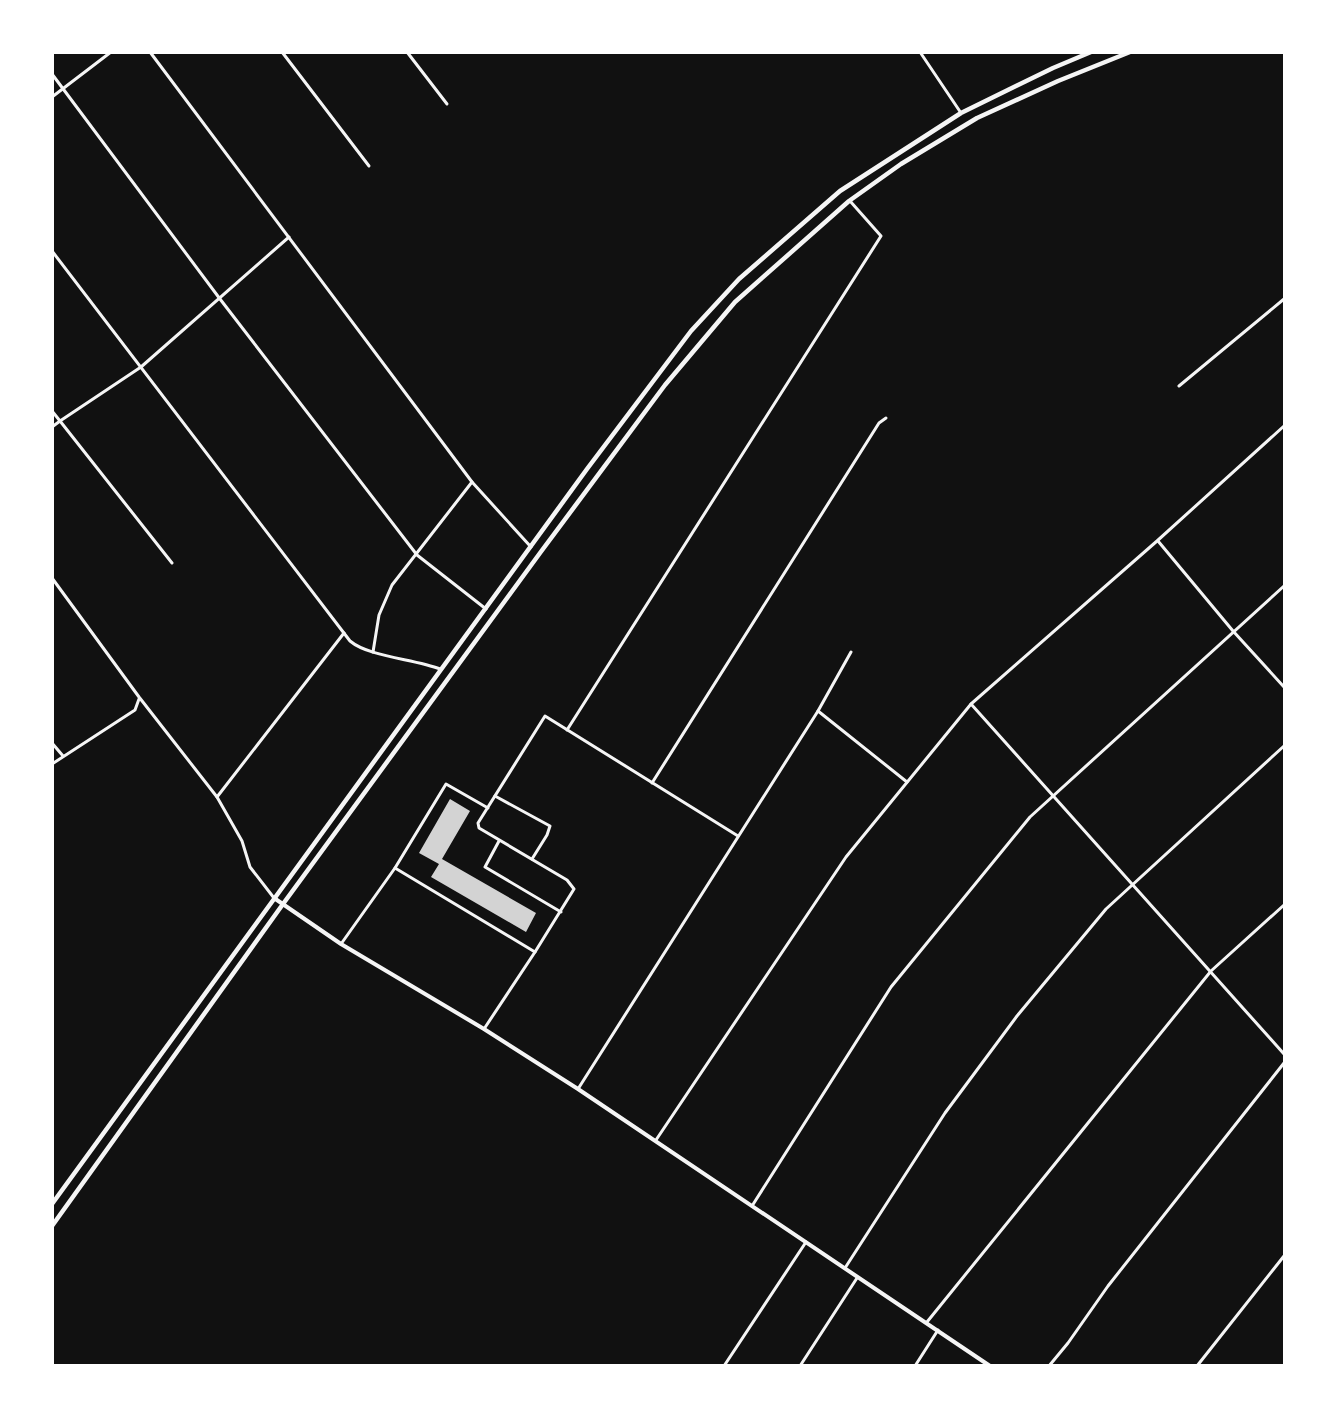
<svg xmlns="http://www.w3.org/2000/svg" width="1337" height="1418" font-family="Commissioner,sans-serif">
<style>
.building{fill:#d3d3d3}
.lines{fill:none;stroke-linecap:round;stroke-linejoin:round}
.minor{stroke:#f5f5f5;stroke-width:3}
.secondary{stroke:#f5f5f5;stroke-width:4}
.trunk{stroke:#f5f5f5;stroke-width:4.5}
</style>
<rect width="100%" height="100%" fill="#111"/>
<polygon class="building" points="450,799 470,811 442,859 536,913 526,932 431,877 439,864 419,853"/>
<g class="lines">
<g class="minor">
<polyline points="150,52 472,482 531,547"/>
<polyline points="282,52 369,166"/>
<polyline points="407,52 447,104"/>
<polyline points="920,52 961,113"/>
<polyline points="52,74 220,299 417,555 486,609"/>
<polyline points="52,97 111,52"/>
<path d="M52 251 350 641C369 657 415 659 440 669"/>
<polyline points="1179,386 1284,299"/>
<polyline points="52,411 60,421 141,367 289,237"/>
<polyline points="52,427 60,421 172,563"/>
<polyline points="1158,541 1233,631 1284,687"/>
<polyline points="52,578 139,697 217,797 242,841 250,867 274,898"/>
<polyline points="373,652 379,615 392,585 472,482"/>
<polyline points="971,704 1284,1054"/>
<polyline points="818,711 907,782"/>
<polyline points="567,730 881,236 850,201"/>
<polyline points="52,743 63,756"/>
<polyline points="52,764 135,710 139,699"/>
<polyline points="652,783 879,423 886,418"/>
<polyline points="495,796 550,826 547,835 532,859"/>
<polyline points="217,797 344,633"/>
<polyline points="499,841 485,867 561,912"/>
<polyline points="395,868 535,952 574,889 567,880 479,828 478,823 545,716 738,836"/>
<polyline points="341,944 395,868 446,784 488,808"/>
<polyline points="484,1029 535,952"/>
<polyline points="578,1089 818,711 851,652"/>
<polyline points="656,1140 846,857 971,704 1157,541 1284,426"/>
<polyline points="752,1206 891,987 1030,817 1284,586"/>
<polyline points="845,1268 945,1113 1017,1016 1106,909 1284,746"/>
<polyline points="927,1322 1211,971 1284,905"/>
<polyline points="724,1366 806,1242"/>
<polyline points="800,1366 857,1278"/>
<polyline points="915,1366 938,1330"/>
<polyline points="1049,1366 1068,1343 1108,1286 1284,1063"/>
<polyline points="1197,1366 1284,1256"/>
</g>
<polyline class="secondary" points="274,898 341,944 484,1029 578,1089 990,1366"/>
<g class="trunk">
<polyline points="52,1204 587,469 691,331 739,279 840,191 961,113 1053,68 1091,52"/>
<polyline points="52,1226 283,904 540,553 665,385 735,302 849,201 901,164 977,118 1058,81 1130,52"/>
</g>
</g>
<rect width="1337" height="1418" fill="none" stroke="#ffffff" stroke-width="108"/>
</svg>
